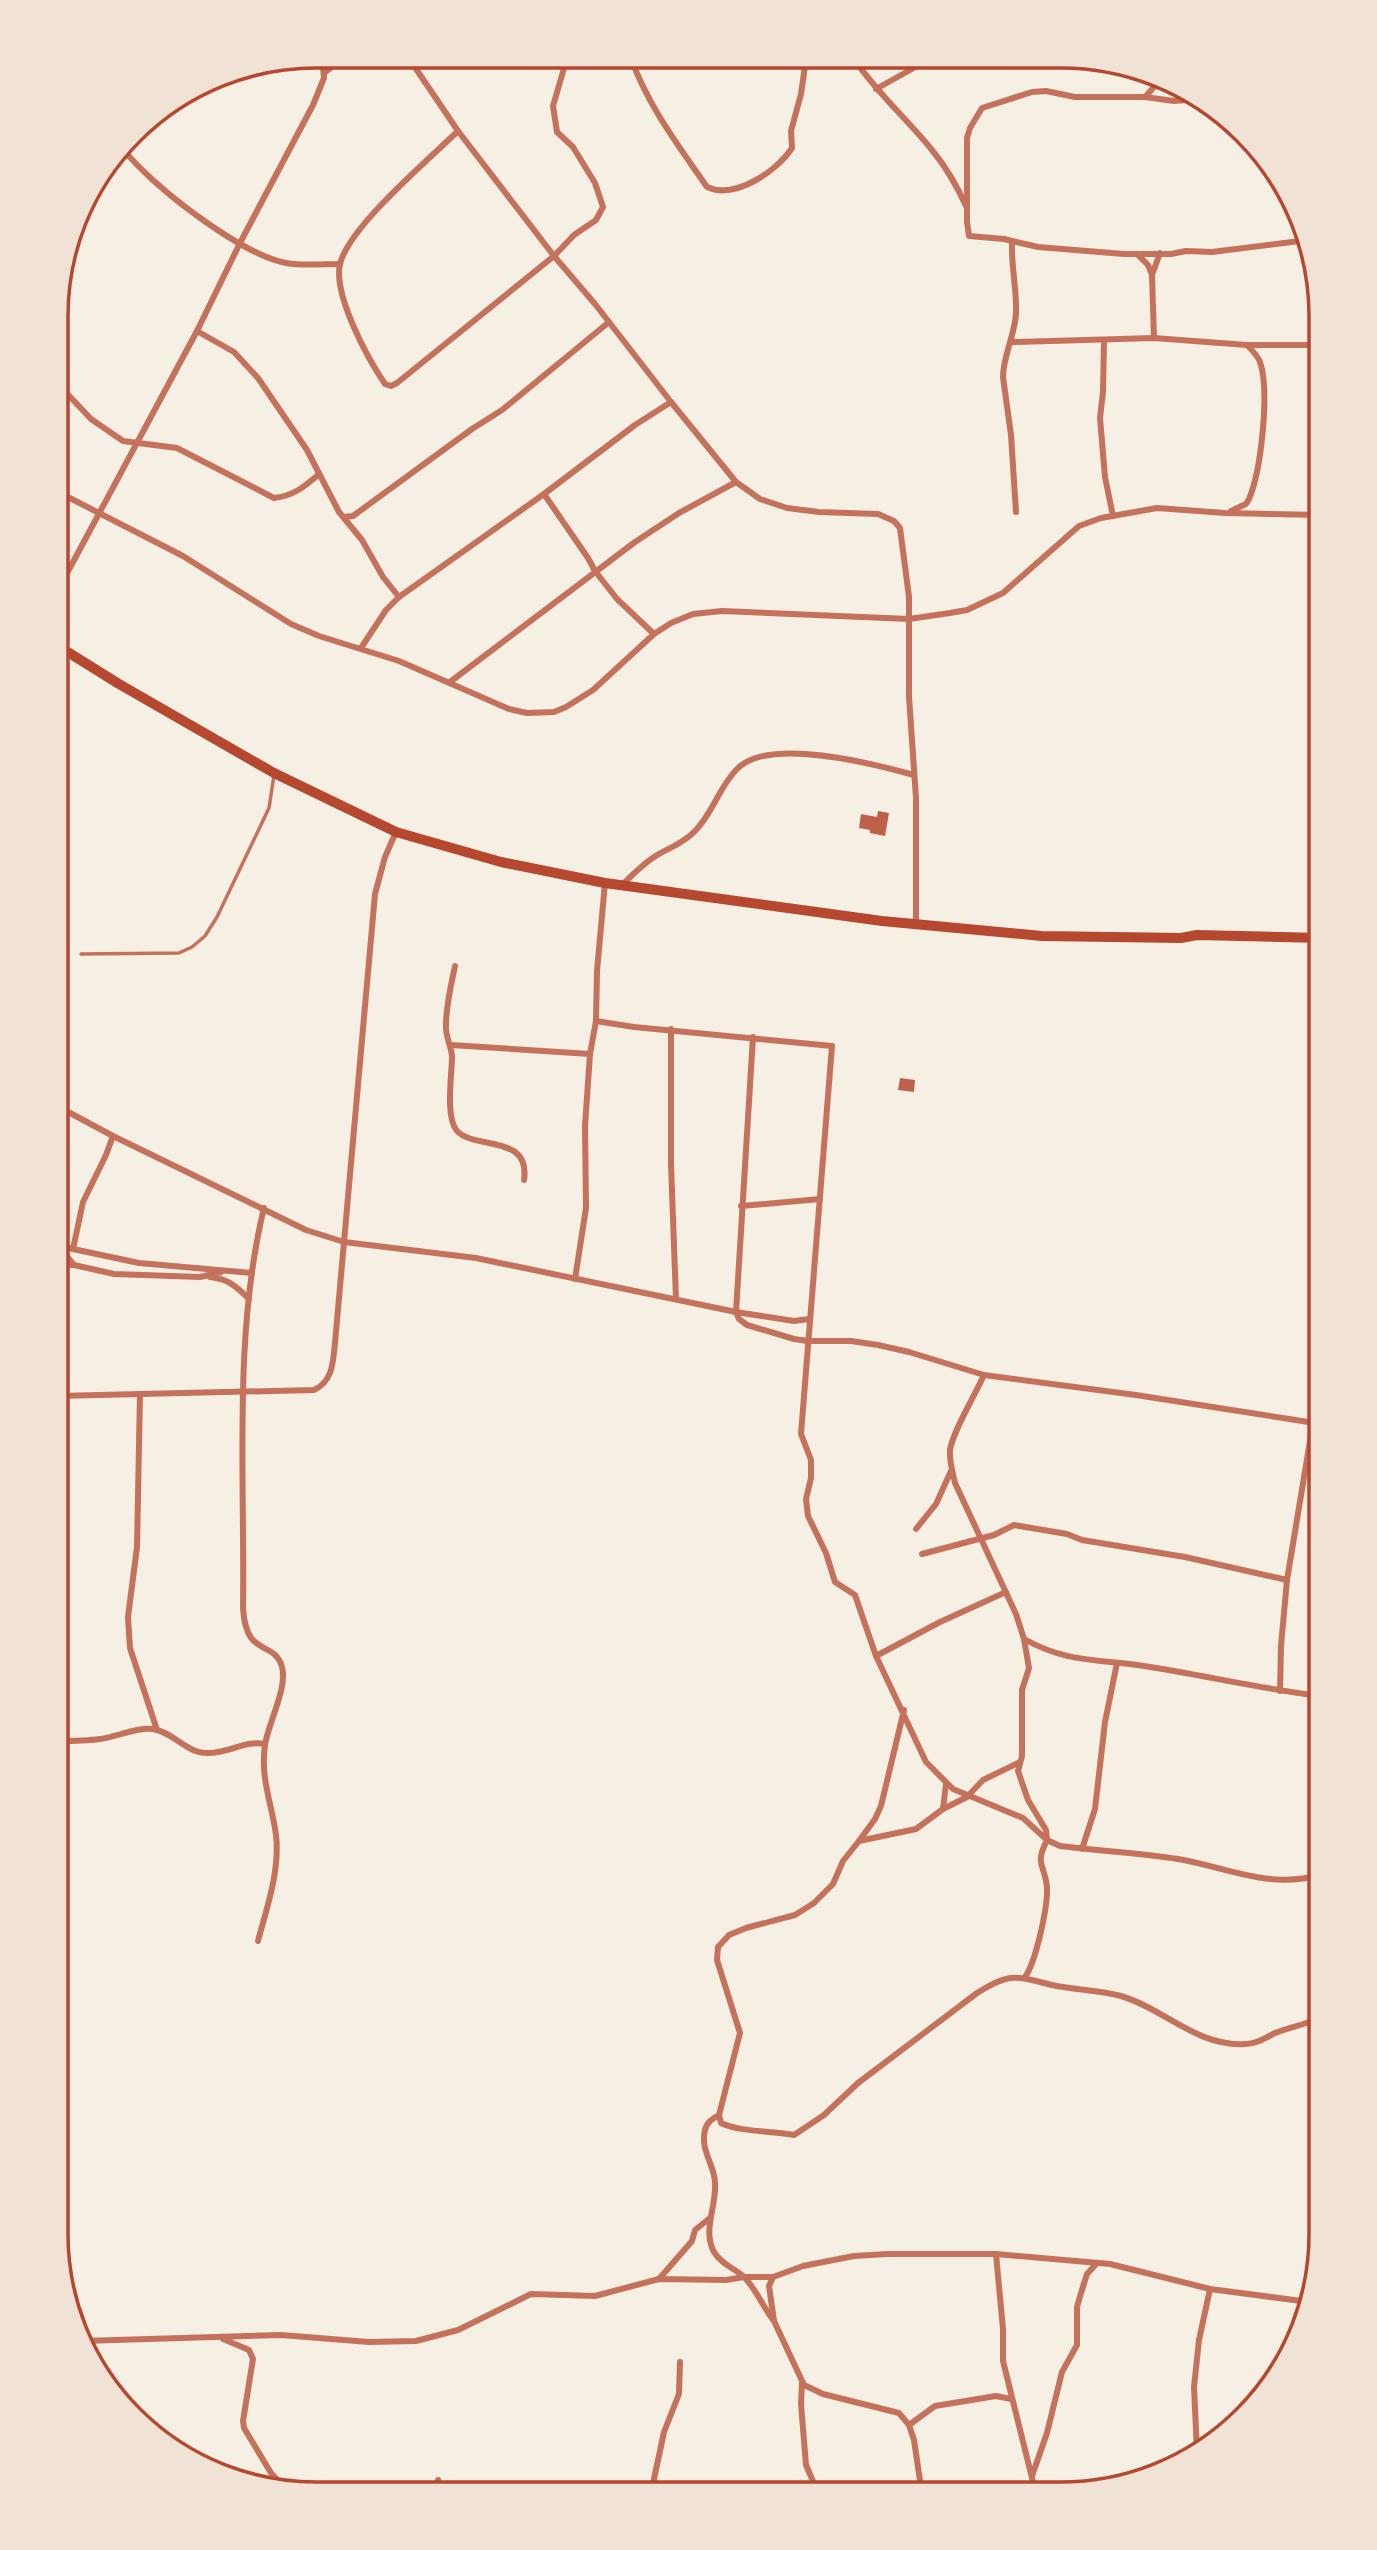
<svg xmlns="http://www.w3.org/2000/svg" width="1377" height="2550" font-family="Karla,sans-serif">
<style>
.building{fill:#bf614a}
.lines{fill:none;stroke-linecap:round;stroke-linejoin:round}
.path{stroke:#b5482f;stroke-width:2}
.service{stroke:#c5725c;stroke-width:3.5}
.minor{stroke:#c5725c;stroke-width:6}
.primary{stroke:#b5482f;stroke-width:10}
.rim{fill:none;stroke:#b5482f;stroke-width:3.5}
</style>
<rect width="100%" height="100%" fill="#f6efe4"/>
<g class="building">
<polygon points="878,811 889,813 885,836 870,833 870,830 859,828 861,814 877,817"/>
<polygon points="900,1078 915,1080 914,1092 898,1090"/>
</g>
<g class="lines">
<polyline class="path" points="57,1305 60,1284 64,1275"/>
<polyline class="service" points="81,954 179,953 192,947 205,936 217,917 269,808 274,775"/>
<g class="minor">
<polyline points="408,57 458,131 554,256 595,304 671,402 736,482 760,499 787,508 819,512 878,514 894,521 900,528 909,597 909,697 916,798 916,923"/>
<path d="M631 58C648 106 678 145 707 187 735 200 777 171 792 148L791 131 801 94 806 59"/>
<path d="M854 59C877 93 907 119 932 150 946 167 957 186 966 206"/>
<polyline points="325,72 348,56"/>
<polyline points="1162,78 1145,97 1075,97 1046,91 1032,92 982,108 970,128 967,138 967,222 969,236 1004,239 1038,247 1124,254 1171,254 1186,251 1212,252 1308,240"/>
<polyline points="876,89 928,60"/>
<polyline points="1145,97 1174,101 1200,99"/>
<path d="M458 131C428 160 349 227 340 264 333 295 368 359 385 384L391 386 397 383 554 256 574 235 596 220 603 207 595 183 573 147 557 132 553 106 567 58"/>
<path d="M123 149C152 186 240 254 286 263 303 266 323 264 340 264"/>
<path d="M1012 242C1011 266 1017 290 1016 313 1015 335 1003 356 1003 377L1011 435 1016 512"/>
<polyline points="1137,254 1148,265 1152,275"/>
<polyline points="197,331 234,352 258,378 307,450 339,512 362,540 383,577 399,597"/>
<polyline points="1154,338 1152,275 1160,253"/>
<polyline points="1104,341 1103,392 1100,418 1105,477 1113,516"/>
<polyline points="1012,342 1154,338 1247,345 1321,345"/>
<path d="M58 384 91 419 123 441 177 448 274 498C293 496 304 487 318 475"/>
<polyline points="58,492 183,556 291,624 319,636 399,661 509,709 527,713 554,712 566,707 593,690 654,634 671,623 693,614 722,611 909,619 950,613 967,610 1003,593 1079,526 1101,518 1157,508 1225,513 1321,515"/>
<polyline points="544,494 588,558 595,571 617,599 654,634"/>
<path d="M1231 511 1246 504 1249 499C1261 471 1270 391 1260 362 1258 356 1252 350 1247 345"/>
<polyline points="344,517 353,516 472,429 502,410 609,322"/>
<polyline points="58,590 197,331 240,243 313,105 324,78 322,56"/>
<polyline points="361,648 386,610 399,597 544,494 635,425 671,402"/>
<polyline points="450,682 635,542 679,513 736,482"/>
<path d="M622 885C632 875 642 865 654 857 668 848 683 844 695 831 713 813 719 787 737 769 769 736 874 764 914 775"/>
<path d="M455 966C451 985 446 1005 446 1025 445 1036 451 1045 452 1056 452 1074 445 1118 457 1131 475 1150 531 1134 524 1180"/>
<path d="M596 1021 634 1027 832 1046 801 1434 811 1460V1478L806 1499 808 1516 826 1553 835 1582 855 1595 876 1656 926 1762 953 1789 1023 1818 1047 1840C1034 1866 1045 1864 1047 1887 1048 1906 1036 1962 1025 1977"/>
<polyline points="671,1029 671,1164 676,1299"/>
<polyline points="753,1037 736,1312 739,1319 747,1325 794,1339 808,1341 851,1341 878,1345 909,1352 984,1375 1136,1395 1321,1424"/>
<polyline points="451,1045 590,1054"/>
<polyline points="57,1106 113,1136 306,1230 344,1242 476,1258 736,1312 794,1321 809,1319"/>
<polyline points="741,1206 820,1199"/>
<polyline points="73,1249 139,1263 252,1273"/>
<polyline points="57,1265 74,1265 114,1274 200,1277 221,1272"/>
<polyline points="74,1265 66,1255 62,1246 73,1249 83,1202 106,1155 113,1136"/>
<path d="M210 1277C228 1279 236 1286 249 1299"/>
<polyline points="575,1279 586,1208 585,1126 590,1054 596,1021 597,971 605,883"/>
<path d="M984 1375C975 1395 953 1431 950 1450 949 1461 953 1473 955 1483L1016 1614 1024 1639C1067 1663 1098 1659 1144 1666 1203 1675 1261 1689 1321 1696"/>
<polyline points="140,1394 137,1547 128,1617 130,1648 157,1730"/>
<path d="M57 1396 314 1390C333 1381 333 1362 335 1343L375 894 385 857 396 832"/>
<polyline points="916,1529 936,1504 951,1471"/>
<polyline points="922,1554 994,1535 1014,1525 1067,1534 1082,1540 1185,1557 1287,1580"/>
<path d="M1024 1639 1029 1668 1022 1690V1756L1018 1771 1028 1800 1046 1830 1047 1840 1060 1846C1100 1851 1139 1853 1178 1859 1230 1868 1267 1889 1321 1875"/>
<polyline points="876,1656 940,1622 1006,1592"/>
<polyline points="1280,1691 1281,1646 1287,1580 1313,1423"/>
<path d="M57 1741C71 1741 86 1741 100 1739 117 1737 136 1727 153 1729 173 1732 186 1753 207 1753 228 1754 244 1740 265 1744"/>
<path d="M1020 1762 983 1780 967 1797 943 1809 916 1829 859 1841 843 1861 833 1884 814 1903 795 1915 746 1928 729 1935 718 1947 717 1960 740 2033 719 2115 721 2123C740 2132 772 2131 794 2135L824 2115 858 2083 977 1993C1010 1972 1016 1976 1052 1985 1075 1990 1099 1990 1121 1996 1165 2009 1197 2047 1245 2044 1256 2044 1265 2038 1275 2033 1290 2027 1306 2025 1320 2017"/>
<polyline points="943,1809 946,1784"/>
<polyline points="859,1841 875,1819 881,1806 904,1710"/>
<polyline points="1082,1849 1095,1809 1105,1722 1117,1663"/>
<path d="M258 1941C267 1907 280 1871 276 1835 272 1804 260 1778 265 1745 268 1724 288 1687 282 1667 274 1639 246 1659 243 1608 245 1479 233 1334 264 1208"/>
<path d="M719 2115C712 2119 707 2122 705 2130 700 2150 714 2164 715 2182 717 2206 702 2230 714 2252 721 2264 734 2268 743 2276 755 2287 763 2307 774 2321"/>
<polyline points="996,2254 1003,2329 1003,2361 1036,2494"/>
<polyline points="773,2277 769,2286 774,2321 804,2385 823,2394 899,2413 909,2425 914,2440 922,2494"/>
<polyline points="659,2279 692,2241 695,2230 710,2218"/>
<polyline points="223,2339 249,2350 253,2359 243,2421 244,2428 271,2473 289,2492"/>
<polyline points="82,2341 281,2335 369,2342 416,2341 458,2330 531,2294 595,2296 659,2279 726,2280 744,2277 773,2277 803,2266 854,2256 887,2254 996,2254 1110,2264 1210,2289 1309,2302"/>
<polyline points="802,2383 801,2404 806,2465 818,2493"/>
<polyline points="909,2425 935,2406 996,2396 1011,2399"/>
<polyline points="1197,2452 1194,2387 1199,2340 1210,2289"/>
<polyline points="1032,2476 1047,2433 1062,2372 1077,2345 1077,2307 1081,2293 1087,2274 1097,2263"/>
<polyline points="435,2492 438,2480"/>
<polyline points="651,2493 664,2432 679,2394 680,2362"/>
</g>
<polyline class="primary" points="58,646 119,684 274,773 396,832 501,862 605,883 882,921 1042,936 1181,938 1197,935 1321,938"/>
</g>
<path d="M0 0H1377V2550H0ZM316 68H1061A248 248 0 0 1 1309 316V2234A248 248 0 0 1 1061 2482H316A248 248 0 0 1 68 2234V316A248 248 0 0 1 316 68Z" fill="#f1e2d6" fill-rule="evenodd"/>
<path class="rim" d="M316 68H1061A248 248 0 0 1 1309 316V2234A248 248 0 0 1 1061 2482H316A248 248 0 0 1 68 2234V316A248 248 0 0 1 316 68Z"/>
</svg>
